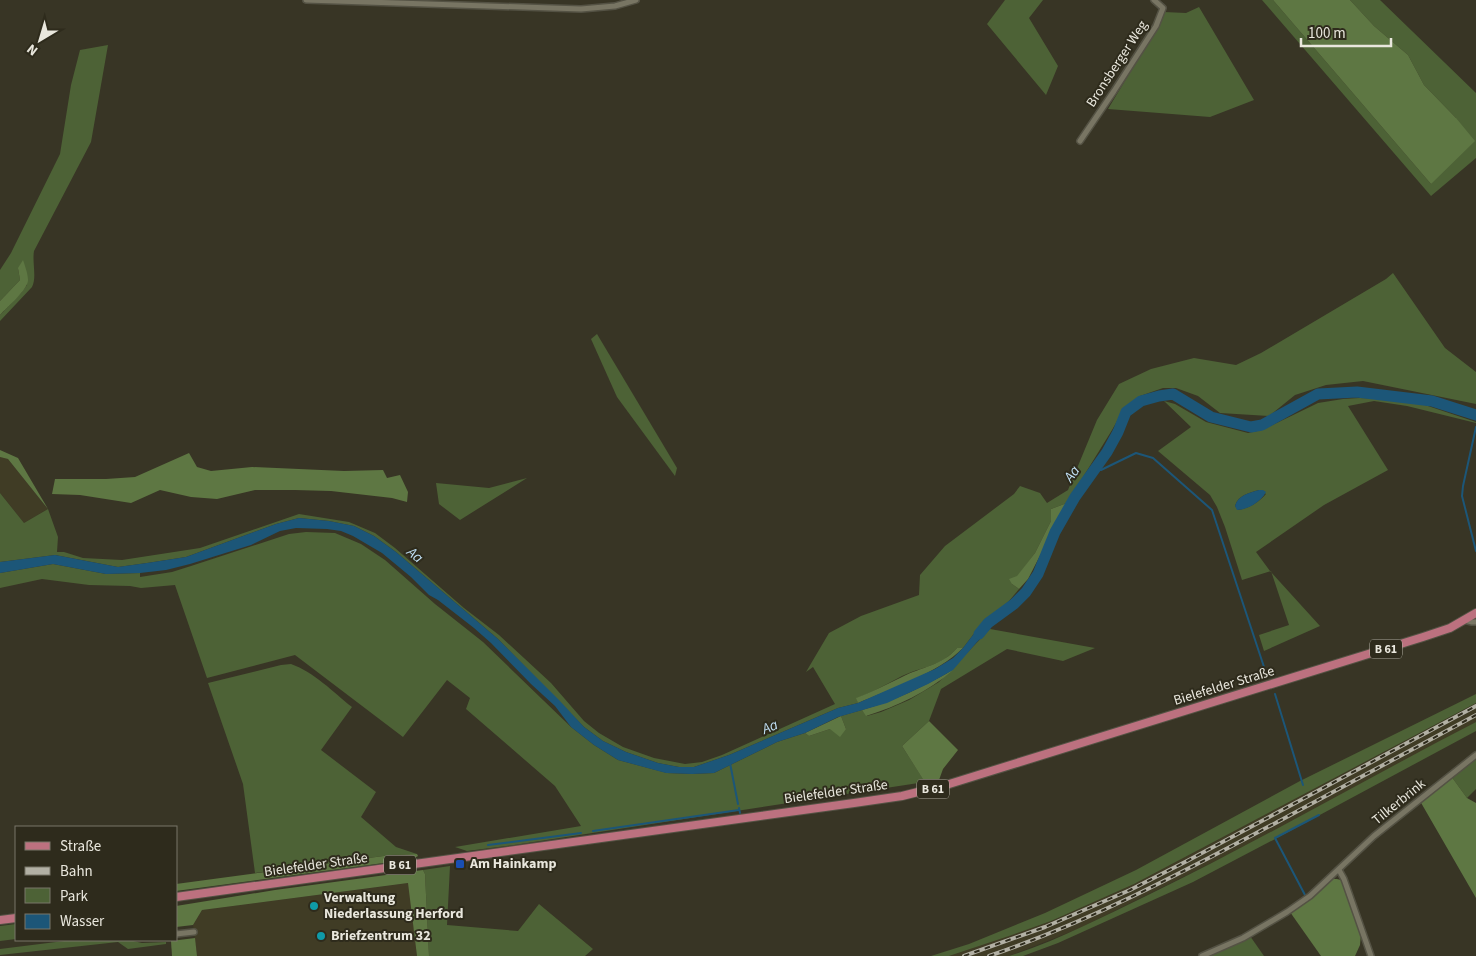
<svg xmlns="http://www.w3.org/2000/svg" width="1476" height="956" font-family="'Source Sans 3',sans-serif">
<style>
.built{fill:#403c25}
.green{fill:#4d6236;fill-rule:evenodd}
.forest{fill:#5e7743}
.water{fill:#1c5678}
.lines{fill:none;stroke-linecap:round;stroke-linejoin:round}
.stream{stroke:#1c5678;stroke-width:2}
.river{stroke:#1c5678;stroke-width:11}
.minor-casing{stroke:#545244;stroke-width:8}
.primary-casing{stroke:#545244;stroke-width:10}
.minor{stroke:#787563;stroke-width:5}
.primary{stroke:#bc717f;stroke-width:8}
.rail-casing{stroke:#b2b0a4;stroke-width:4}
.rail{stroke:#2e2b1c;stroke-width:2;stroke-dasharray:5.5;stroke-linecap:butt}
.transit-dot{fill:#1a4fb4;stroke:#2e2b1c;stroke-width:2}
.culture-dot{fill:#0f9aa8;stroke:#2e2b1c;stroke-width:2}
.labels{text-anchor:middle;dominant-baseline:central;stroke-width:4;stroke-linejoin:round;paint-order:stroke}
.shield{fill:#2e2b1c;stroke:#b1afa3;stroke-width:1}
.shield-label{font-size:12px;font-weight:bold;fill:#e9e7dd}
.street-label{font-size:14px;fill:#e9e7dd;stroke:#2e2b1c}
.poi-label{font-size:14px;font-weight:bold;fill:#e9e7dd;stroke:#2e2b1c;text-anchor:start}
.water-label{font-size:15px;font-style:italic;fill:#bfdef3;stroke:#2e2b1c}
</style>
<rect width="100%" height="100%" fill="#383525"/>
<g class="built">
<polygon points="0,457 8,459 48,509 24,523 0,493"/>
<polygon points="1476,703 1476,722 1258,840 1078,929 1009,956 949,956 1051,921 1134,884"/>
<polygon points="409,883 417,956 197,956 193,925 202,910"/>
</g>
<g class="green">
<polygon points="1005,0 1043,0 1029,18 1058,66 1046,95 987,24"/>
<polygon points="1262,0 1273,0 1431,184 1456,118 1424,85 1408,55 1374,26 1350,0 1380,0 1476,93 1476,158 1431,196"/>
<polygon points="1199,7 1254,100 1210,117 1108,109 1158,26 1164,12 1186,13"/>
<path d="M108 45 91 142 34 251C32 263 37 277 32 287L0 321V315L21 293 27 285 18 268 20 280 0 301V270L11 253 60 154 71 85 80 50Z"/>
<path d="M1393 273 1445 348 1476 372V404L1363 381 1326 385 1295 395 1269 416 1220 413 1198 396 1176 388H1163L1140 396 1125 407 1112 430 1067 503 1051 509V521L1035 553 1012 584 1019 589 1009 601 979 627 963 648H957C942 666 921 667 902 676 887 684 873 692 857 698L858 703 838 708 729 755 694 767H679L658 763 626 752 603 741 584 727 498 639 396 552 374 536 354 526 329 521 299 518 276 524 186 557 147 563 118 567 55 555 0 562V493L24 523 48 509 58 537 57 552H64L83 558 122 560 200 548 299 514 349 522 375 533 395 548 464 608 499 635 551 683 584 721 599 733 623 747 654 758 685 764 702 762 722 755 835 704 813 667 806 672 829 633 861 616 919 595 920 575 945 546 1014 494 1020 486 1040 493 1047 503 1068 490 1097 420 1119 384 1151 369 1194 358 1236 365 1261 353 1386 279Z"/>
<polygon points="597,334 677,468 675,476 617,397 591,339"/>
<path d="M1359 398 1388 399 1425 405 1476 422V423L1407 406 1374 401 1348 406 1388 470 1324 505 1256 552 1270 571 1320 626 1264 651 1259 635 1289 625 1271 571 1242 580 1225 527 1217 507 1210 495 1158 451 1191 427 1164 401 1175 404 1206 422 1248 433 1262 430 1318 403 1343 399ZM1259 490 1266 494C1258 503 1249 508 1238 510L1235 506C1238 495 1249 493 1259 490Z"/>
<polygon points="527,478 460,520 439,504 436,483 489,488"/>
<polygon points="306,532 335,533 361,544 385,560 435,604 483,642 571,727 594,745 618,760 667,773 692,774 714,773 777,742 805,733 809,736 830,729 846,729 841,716 862,710 867,716 881,712 909,700 939,682 990,629 1095,648 1063,661 1007,649 941,689 929,721 902,746 925,782 514,845 467,851 455,847 581,826 555,786 466,709 470,698 447,680 403,737 295,655 207,678 175,585 141,588 130,586 89,585 42,579 0,588 0,573 53,564 106,574 140,573 140,577 172,572 191,566 289,534"/>
<path d="M291 664C314 672 333 692 352 707L321 750 376 792 361 817 396 847 417 854 391 855 255 873 243 784 208 683 281 665Z"/>
<polygon points="1476,694 1476,703 1134,884 1051,921 1009,936 949,956 931,956 969,944 1045,913 1136,870 1300,781"/>
<path d="M1476 722V731L1277 838 1193 882 1058 943 1023 956H1009C1057 941 1102 917 1148 895 1259 841 1366 779 1476 722Z"/>
<polygon points="1476,758 1476,789 1467,798 1451,776"/>
<polygon points="450,866 447,925 518,931 539,904 593,949 585,956 429,956 425,874 423,870"/>
<polygon points="16,924 16,939 0,941 0,926"/>
<polygon points="1250,936 1264,956 1206,956"/>
<polygon points="72,940 129,940 142,943 166,942 166,944 128,949 118,942 0,955 0,949"/>
</g>
<g class="forest">
<polygon points="1273,0 1350,0 1374,26 1408,55 1424,85 1456,118 1475,141 1431,184"/>
<path d="M23 260C25 266 28 274 28 280 28 290 7 307 0 315V301L20 280 18 268Z"/>
<polygon points="0,450 18,458 48,509 8,459 0,457"/>
<polygon points="189,453 197,467 211,471 252,467 344,471 383,470 387,478 400,475 408,492 407,502 392,498 331,491 295,490 255,490 217,499 191,497 160,490 131,503 80,495 52,494 55,479 106,479 135,477"/>
<polygon points="1067,503 1028,579 1019,589 1012,584 1009,579 1017,576 1035,553 1051,521 1051,509"/>
<path d="M957 648H963C938 673 891 689 858 703L856 698C872 692 887 684 902 677 921 667 943 665 957 648Z"/>
<path d="M953 670C928 692 898 706 866 716L862 710C895 701 924 686 953 670Z"/>
<polygon points="841,716 846,729 840,737 830,729 809,736 805,733"/>
<polygon points="929,721 958,750 943,769 939,780 926,784 902,746"/>
<polygon points="1451,776 1467,798 1476,803 1476,898 1420,801"/>
<polygon points="417,854 418,856 413,859 176,891 176,884 391,855"/>
<polygon points="423,870 425,874 429,956 417,956 408,883 202,910 193,925 176,927 176,906 275,890"/>
<polygon points="1332,879 1337,879 1341,880 1361,934 1360,945 1355,956 1321,956 1290,912"/>
<polygon points="195,938 197,956 172,956 171,941"/>
</g>
<g class="water">
<path d="M1259 490H1263L1266 492C1261 502 1247 510 1237 510L1235 506C1238 495 1249 493 1259 490Z"/>
<polygon points="299,518 329,521 354,526 374,536 396,552 498,639 559,700 584,727 603,741 626,752 658,763 679,767 694,767 729,755 838,708 858,703 935,669 953,658 963,648 979,627 988,623 990,629 977,642 953,670 928,684 887,703 838,717 805,733 777,742 714,773 692,774 666,773 618,760 594,745 571,727 555,706 531,684 491,643 474,628 438,600 429,595 411,577 382,553 353,536 341,531 327,529 296,528 280,531 251,545 190,564 166,570 140,573 106,574 53,564 0,573 0,562 55,555 118,567 147,563 186,557 276,524"/>
</g>
<g class="lines">
<g class="stream">
<polyline points="1475,415 1476,416"/>
<polyline points="1476,427 1463,486 1462,496 1476,551"/>
<polyline points="1094,470 1101,470 1136,453 1153,458 1212,510 1267,676"/>
<polyline points="1275,694 1303,785"/>
<polyline points="730,763 738,804"/>
<polyline points="739,808 740,813"/>
<polyline points="593,831 739,810"/>
<polyline points="488,845 581,833"/>
<polyline points="1305,895 1275,838 1319,815"/>
</g>
<polyline class="river" points="979,634 988,623 1014,604 1026,592 1038,574 1055,532 1075,497 1107,452 1118,432 1126,412 1141,401 1159,396 1173,394 1211,417 1251,427 1262,425 1318,394 1357,392 1432,401 1476,415"/>
<g class="minor-casing">
<g id="minor">
<polyline points="306,0 581,9 615,6 636,0"/>
<polyline points="1080,141 1114,91 1156,26 1163,8 1154,0"/>
<polyline points="1464,620 1472,622 1476,622"/>
<polyline points="1339,870 1344,879 1371,956"/>
<polyline points="176,934 194,932"/>
<polyline points="1202,956 1243,938 1287,912 1310,896 1374,836 1476,755"/>
</g>
</g>
<g class="primary-casing">
<g id="primary">
<polyline points="176,897 854,803 902,796 946,785 1423,637 1450,628 1476,613"/>
<polyline points="0,920 16,918"/>
</g>
</g>
<use href="#minor" class="minor"/>
<use href="#primary" class="primary"/>
<g class="rail-casing">
<g id="rail">
<polyline points="964,956 1045,927 1130,890 1187,861 1476,706"/>
<path d="M989 956C1092 921 1187 870 1283 819 1347 784 1412 750 1476 715"/>
</g>
</g>
<use href="#rail" class="rail"/>
</g>
<rect class="transit-dot" x="455" y="859" width="10" height="10" rx="2.5"/>
<g class="culture-dot">
<circle cx="314" cy="906" r="5"/>
<circle cx="321" cy="936" r="5"/>
</g>
<g class="labels">
<g class="shield">
<rect x="1370" y="639.5" width="32" height="19" rx="4"/>
<rect x="917" y="779.5" width="32" height="19" rx="4"/>
<rect x="384" y="855.5" width="32" height="19" rx="4"/>
</g>
<g class="shield-label">
<text x="1386" y="649">B 61</text>
<text x="933" y="789">B 61</text>
<text x="400" y="865">B 61</text>
</g>
<g class="street-label">
<text transform="translate(1117 64) rotate(-57)">Bronsberger Weg</text>
<text transform="translate(1224 686) rotate(-17)">Bielefelder Straße</text>
<text transform="translate(836 792) rotate(-8)">Bielefelder Straße</text>
<text transform="translate(1399 802) rotate(-39)">Tilkerbrink</text>
<text transform="translate(316 865) rotate(-8)">Bielefelder Straße</text>
</g>
<g class="poi-label">
<text x="470" y="864">Am Hainkamp</text>
<text x="324" y="898">Verwaltung<tspan x="324" dy="16">Niederlassung Herford</tspan></text>
<text x="331" y="936">Briefzentrum 32</text>
</g>
<g class="water-label">
<text transform="translate(1072 474) rotate(-54)">Aa</text>
<text transform="translate(415 555) rotate(40)">Aa</text>
<text transform="translate(770 727) rotate(-23)">Aa</text>
</g>
</g>
<rect x="15" y="826" width="162" height="115" fill="#2e2b1c" stroke="#797669"/>
<rect x="25" y="842" width="25" height="8" fill="#bc717f" stroke="#797669"/>
<text x="60" y="851" font-size="15" fill="#e9e7dd">Straße</text>
<rect x="25" y="867" width="25" height="8" fill="#b2b0a4" stroke="#797669"/>
<text x="60" y="876" font-size="15" fill="#e9e7dd">Bahn</text>
<rect x="25" y="888" width="25" height="15" fill="#4d6236" stroke="#797669"/>
<text x="60" y="901" font-size="15" fill="#e9e7dd">Park</text>
<rect x="25" y="914" width="25" height="15" fill="#1c5678" stroke="#797669"/>
<text x="60" y="926" font-size="15" fill="#e9e7dd">Wasser</text>
<g transform="translate(40 40) rotate(218)" stroke="#2e2b1c" stroke-width="4" paint-order="stroke">
<path d="M0-4L9 19L0 12L-9 19Z" fill="#e9e7dd"/>
<text y="-8" font-size="14" font-weight="bold" text-anchor="middle" fill="#e9e7dd">N</text>
</g>
<path d="M1301 38v8h90v-8" fill="none" stroke="#e9e7dd" stroke-width="2.5"/>
<text x="1308" y="38" font-size="15" fill="#e9e7dd" stroke="#2e2b1c" stroke-width="4" paint-order="stroke">100 m</text>
</svg>
